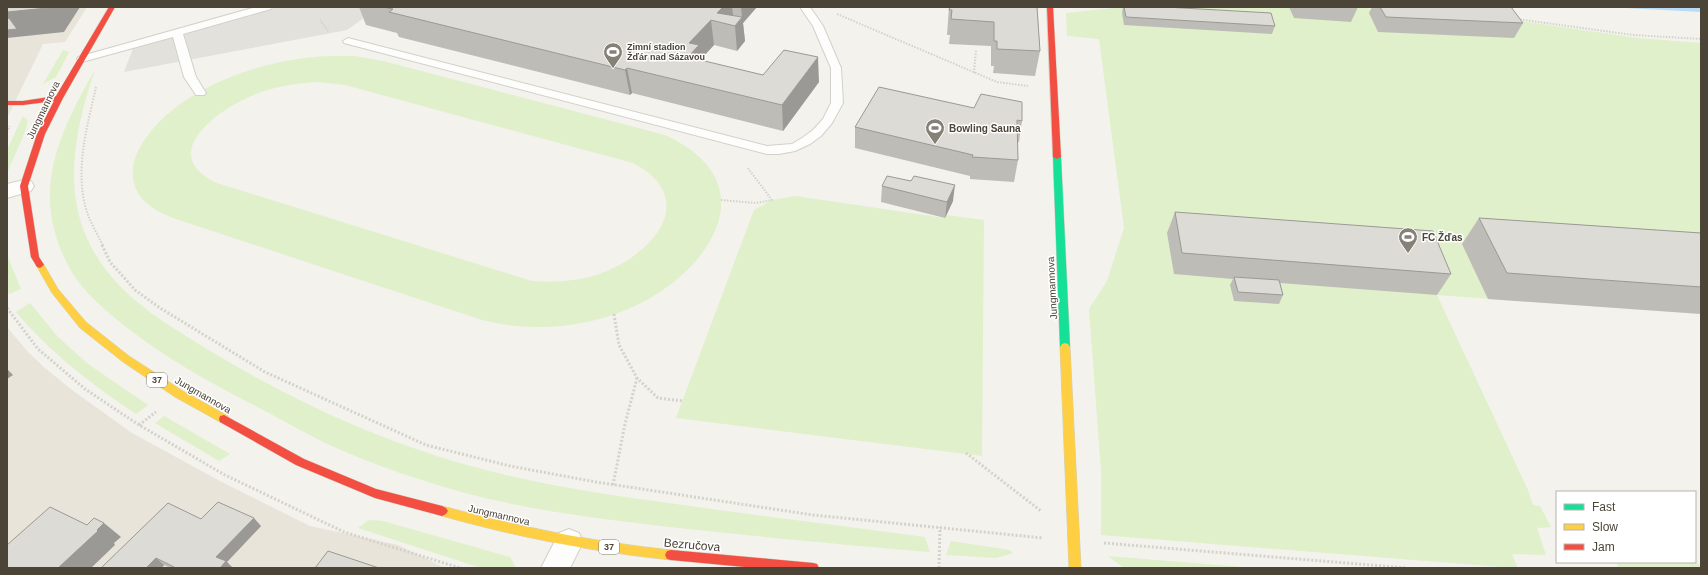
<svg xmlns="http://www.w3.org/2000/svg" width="1708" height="575" font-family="Helvetica,sans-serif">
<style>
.residential{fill:#e8e4da}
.green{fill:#dff0cb;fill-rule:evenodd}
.parking{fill:#e3e1dc}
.water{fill:#badbf5}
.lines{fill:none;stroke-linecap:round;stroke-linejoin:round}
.lane-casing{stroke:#d1d0ca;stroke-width:2}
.street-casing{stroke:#d1d0ca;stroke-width:2}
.fast-casing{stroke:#d3d0c3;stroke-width:1}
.slow-casing{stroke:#d3d0c3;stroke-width:1}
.jam-casing{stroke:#d3d0c3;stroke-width:1}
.path-far1{stroke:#d3d2cb;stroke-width:2;stroke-dasharray:1.5 1.5;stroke-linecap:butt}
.path{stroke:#d3d2cb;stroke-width:3;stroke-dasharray:2 2;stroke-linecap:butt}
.lane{fill:#fdfdfc;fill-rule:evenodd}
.street{fill:#fdfdfc;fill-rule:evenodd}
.fast{fill:#16e098;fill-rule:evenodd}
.slow{fill:#ffcf43;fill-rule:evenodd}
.jam{fill:#f24e42;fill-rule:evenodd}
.wall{fill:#bebcb7}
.shaded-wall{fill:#9b9995}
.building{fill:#dddbd5;stroke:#9b9995}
.labels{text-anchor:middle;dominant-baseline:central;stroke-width:3;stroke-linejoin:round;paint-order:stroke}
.far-poi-label{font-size:9px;font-weight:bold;fill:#4b4437;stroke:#fff;text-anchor:start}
.shield{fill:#fff;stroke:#817c73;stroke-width:1}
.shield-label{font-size:9px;font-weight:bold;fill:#4b4437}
.street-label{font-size:10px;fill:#4b4437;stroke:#fff}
.poi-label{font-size:10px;font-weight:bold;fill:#4b4437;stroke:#fff;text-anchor:start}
.near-street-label{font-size:12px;fill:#4b4437;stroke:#fff}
</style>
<rect width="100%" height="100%" fill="#f3f2ed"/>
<g class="residential">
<polygon points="7,7 87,7 65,42 43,44 7,118"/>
<polygon points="7,327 28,352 45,368 72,390 132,433 218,480 310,526 398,545 445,568 7,568"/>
</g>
<g class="green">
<polygon points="1123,7 1350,7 1513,20 1638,38 1701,43 1701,314 1437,295 1528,490 1533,505 1540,506 1551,527 1537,528 1546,555 1512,554 1518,568 1514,568 1101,535 1101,471 1089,309 1107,281 1124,228 1099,39 1067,36 1066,13"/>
<polygon points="63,50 69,52 56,77 43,84"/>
<path d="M330 56H355L383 61 665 135C772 184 707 276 628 309 581 329 531 332 482 320L173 218C153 210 135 199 133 177 131 162 139 147 148 135 187 84 268 58 330 56ZM318 82 345 85 633 163C698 197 657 250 607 271 583 281 558 283 532 281L217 183C154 154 221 107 256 94 276 86 297 83 318 82Z"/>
<path d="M95 70C77 122 63 183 86 236 110 291 158 319 207 349 292 401 385 444 482 469 538 484 596 493 654 501 744 514 835 525 925 537L930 552C846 545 762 537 679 528 609 520 538 512 469 494 424 482 377 466 334 447 310 436 286 422 263 410 217 386 171 362 130 330 111 315 86 295 73 274 66 262 58 246 55 232 38 175 67 118 95 70Z"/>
<path d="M23 116 28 121C24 139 13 156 7 174V150Z"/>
<polygon points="795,196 945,218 947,215 984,220 982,456 676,418 754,210 772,200"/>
<polygon points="7,255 21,289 9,294 7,291"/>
<path d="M30 303 58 337 88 364 148 405 136 414C91 384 52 354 16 312Z"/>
<polygon points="164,416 230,454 219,461 155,423"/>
<polygon points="369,520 383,521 510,557 516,568 481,568 358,528"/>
<polygon points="951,541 1010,550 1013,553 996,558 946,555"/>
<polygon points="1108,556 1255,568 1124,568"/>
<polygon points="1616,562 1676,562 1701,564 1701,568 1619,568"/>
</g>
<polygon class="parking" points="273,7 379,7 347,30 124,72 134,46"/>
<polygon class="water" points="1606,7 1701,7 1701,12"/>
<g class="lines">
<g class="lane-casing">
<g id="lane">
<polygon points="256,7 272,7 271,9 183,34 196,77 206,93 204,95 196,95 184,77 173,37 82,62 77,59 78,57"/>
<polygon points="800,7 810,7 823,26 841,68 843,103 832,123 821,136 810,144 795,151 779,154 767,154 344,43 343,41 348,38 767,146 792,144 802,138 813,130 823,119 831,103 831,68 813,26"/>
</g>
</g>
<g class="street-casing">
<g id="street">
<polygon points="24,180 31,181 34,186 31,191 7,198 7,184"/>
<polygon points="569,529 579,533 583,542 570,568 541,568 559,533"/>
</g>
</g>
<g class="fast-casing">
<polygon id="fast" points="1054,155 1060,155 1061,157 1070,347 1068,350 1062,350 1060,347 1053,157"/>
</g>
<g class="slow-casing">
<g id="slow">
<polygon points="40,262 43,263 58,289 86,322 129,356 183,391 228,416 229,419 228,422 224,423 220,422 175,397 123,362 80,328 52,293 36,265"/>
<polygon points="1065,343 1068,344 1070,347 1081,568 1069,568 1060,347 1062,344"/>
<path d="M442 506C517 526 593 542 671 550L675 551 677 555 675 559 671 560C593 552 517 537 442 516L438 514 436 511 438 508Z"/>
</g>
</g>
<g class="jam-casing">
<g id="jam">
<polygon points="109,7 115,7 63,98 45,134 28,186 39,257 44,265 40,268 37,267 31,257 20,186 37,134 54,101 23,105 7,105 7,101 23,101 56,96"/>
<polygon points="1047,7 1053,7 1061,157 1057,159 1053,157"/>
<polygon points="224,415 304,459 376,489 442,506 446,508 448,511 446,514 442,516 375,498 296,465 220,422 219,419 220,416"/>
<polygon points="671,550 813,563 817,564 819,568 755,568 671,560 667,559 665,555 667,551"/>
</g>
</g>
<g class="path-far1">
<polyline points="837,14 997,82 1028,86"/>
<polyline points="1517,19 1633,35 1701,39"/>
<polyline points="320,20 329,32"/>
<polyline points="974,73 976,50"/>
<path d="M96 87C87 127 74 172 87 212 91 224 98 235 103 246"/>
<polyline points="7,132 10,126"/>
<polyline points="721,200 756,203 772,200 747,167"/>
</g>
<g class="path">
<polyline points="102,245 110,262 135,290 160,308 265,372 426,445 510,466 596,482 813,515 1043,538"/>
<polyline points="7,308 38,349 85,389 139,425 225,475 344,532 460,568"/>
<polyline points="614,314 619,345 637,378 658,398 683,401"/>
<polyline points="139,425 156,412"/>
<polyline points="966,453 1041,511"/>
<polyline points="613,485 625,424 637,378"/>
<polyline points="1104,543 1407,568"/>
<polyline points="939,568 940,527"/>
</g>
<use href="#lane" class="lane"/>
<use href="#street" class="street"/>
<use href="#fast" class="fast"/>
<use href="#slow" class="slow"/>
<use href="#jam" class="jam"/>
</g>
<g class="wall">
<polygon points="359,7 757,7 743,23 745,41 737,51 714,45 701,59 701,61 763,75 819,82 783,131 632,93 630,95 399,37 397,33 366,25"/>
<polygon points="949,7 1037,7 1040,51 1035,76 993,73 994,66 991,66 991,46 949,44 950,35 947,35"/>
<polygon points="1123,7 1165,7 1275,26 1272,34 1124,25 1122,13"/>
<polygon points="1289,7 1358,7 1351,22 1294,18"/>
<polygon points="1372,7 1511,7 1523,23 1514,38 1378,32 1369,13"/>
<polygon points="974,108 1022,121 1019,142 1017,142 1018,160 1014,182 970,179 970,176 855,148 855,127"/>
<polygon points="911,181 953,201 945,218 881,202 882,186"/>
<polygon points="1175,212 1451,274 1437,295 1280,283 1283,295 1279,304 1234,301 1230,285 1233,279 1174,274 1167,233"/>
<polygon points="1479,218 1701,233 1701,314 1488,299 1462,244"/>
<polygon points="201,519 261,526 227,562 233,568 170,568 164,565 162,568 101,568"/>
</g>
<g class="shaded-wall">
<polygon points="45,7 80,7 64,32 7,38 7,11"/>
<polygon points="723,7 732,7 734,22 717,13"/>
<polygon points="741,7 757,7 743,23 745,41 737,51 735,26 742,18"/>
<polygon points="711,20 714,45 701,59 702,70 688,57 689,43"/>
<polygon points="818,57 819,82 783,131 782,105"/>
<polygon points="627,68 632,93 630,95 625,70"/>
<polygon points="955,185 953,201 945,218 947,202"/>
<polygon points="7,369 13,375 7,379"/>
<polygon points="254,518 261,526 227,562 233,568 220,568 216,557"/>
<polygon points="104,523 121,537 114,543 115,545 91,568 58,568 97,530"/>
<polygon points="156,558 164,565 162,568 146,568"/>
</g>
<g class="building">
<polygon points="8,7 47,7 47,8 7,12 7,9"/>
<polygon points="383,7 723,7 717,13 742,17 735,26 711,20 689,43 699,45 688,57 763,75 784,50 818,57 782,105 627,68 625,70 389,12 393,9"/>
<polygon points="950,7 1037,7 1040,51 997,49 997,41 994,41 994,22 951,19 952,10 949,10"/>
<polygon points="1124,7 1165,7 1271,13 1275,26 1126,17"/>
<polygon points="1380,7 1511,7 1523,23 1386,17"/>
<polygon points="9,18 17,29 7,30 7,19"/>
<polygon points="879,87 974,108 981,94 1022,102 1022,121 1017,120 1018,160 972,157 973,155 855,127"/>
<polygon points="887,176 911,181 914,176 955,185 947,202 882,186"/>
<polygon points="1175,212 1433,231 1451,274 1182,253"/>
<polygon points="1479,218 1701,233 1701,287 1507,273"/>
<polygon points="1234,277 1279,280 1283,295 1238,292"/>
<polygon points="218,502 254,518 216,557 226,561 220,568 176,568 156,558 146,568 101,568 168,503 201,519"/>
<polygon points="50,507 87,525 94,518 104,523 97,530 98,531 58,568 7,568 7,545"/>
<polygon points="328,551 379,568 315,568"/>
</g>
<defs>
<g id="stadium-pin" transform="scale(1)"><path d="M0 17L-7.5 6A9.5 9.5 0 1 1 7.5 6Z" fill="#868177" stroke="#fff"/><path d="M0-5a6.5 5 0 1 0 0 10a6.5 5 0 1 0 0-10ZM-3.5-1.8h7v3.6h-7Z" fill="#fff"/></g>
</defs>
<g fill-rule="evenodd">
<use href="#stadium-pin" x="613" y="52"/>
<use href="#stadium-pin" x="935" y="128"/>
<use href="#stadium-pin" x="1408" y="237"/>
</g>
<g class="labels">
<g class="far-poi-label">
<text x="627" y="47">Zimní stadion<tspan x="627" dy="10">Žďár nad Sázavou</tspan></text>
</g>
<g class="shield">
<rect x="147" y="373" width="20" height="14" rx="3"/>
<rect x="599" y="540" width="20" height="14" rx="3"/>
</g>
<g class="shield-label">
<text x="157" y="380">37</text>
<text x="609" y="547">37</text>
</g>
<g class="street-label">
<text transform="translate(43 110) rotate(-64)">Jungmannova</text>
<text transform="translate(1052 288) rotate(-93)">Jungmannova</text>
<text transform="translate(203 395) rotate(30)">Jungmannova</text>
<text transform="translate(499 515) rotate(13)">Jungmannova</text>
</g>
<g class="poi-label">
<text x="949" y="128">Bowling Sauna</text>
<text x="1422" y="237">FC Žďas</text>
</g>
<g class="near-street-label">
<text transform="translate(692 545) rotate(5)">Bezručova</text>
</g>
</g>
<rect width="1708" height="575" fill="none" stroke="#4b4437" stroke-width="16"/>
<rect x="1556" y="491" width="140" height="72" fill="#ffffff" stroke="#b7b4af"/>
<rect x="1564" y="504" width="20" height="6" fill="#16e098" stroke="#b7b4af"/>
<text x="1592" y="511" font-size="12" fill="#4b4437">Fast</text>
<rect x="1564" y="524" width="20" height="6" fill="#ffcf43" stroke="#b7b4af"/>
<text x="1592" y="531" font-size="12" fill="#4b4437">Slow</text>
<rect x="1564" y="544" width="20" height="6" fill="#f24e42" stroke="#b7b4af"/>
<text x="1592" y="551" font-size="12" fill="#4b4437">Jam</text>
</svg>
